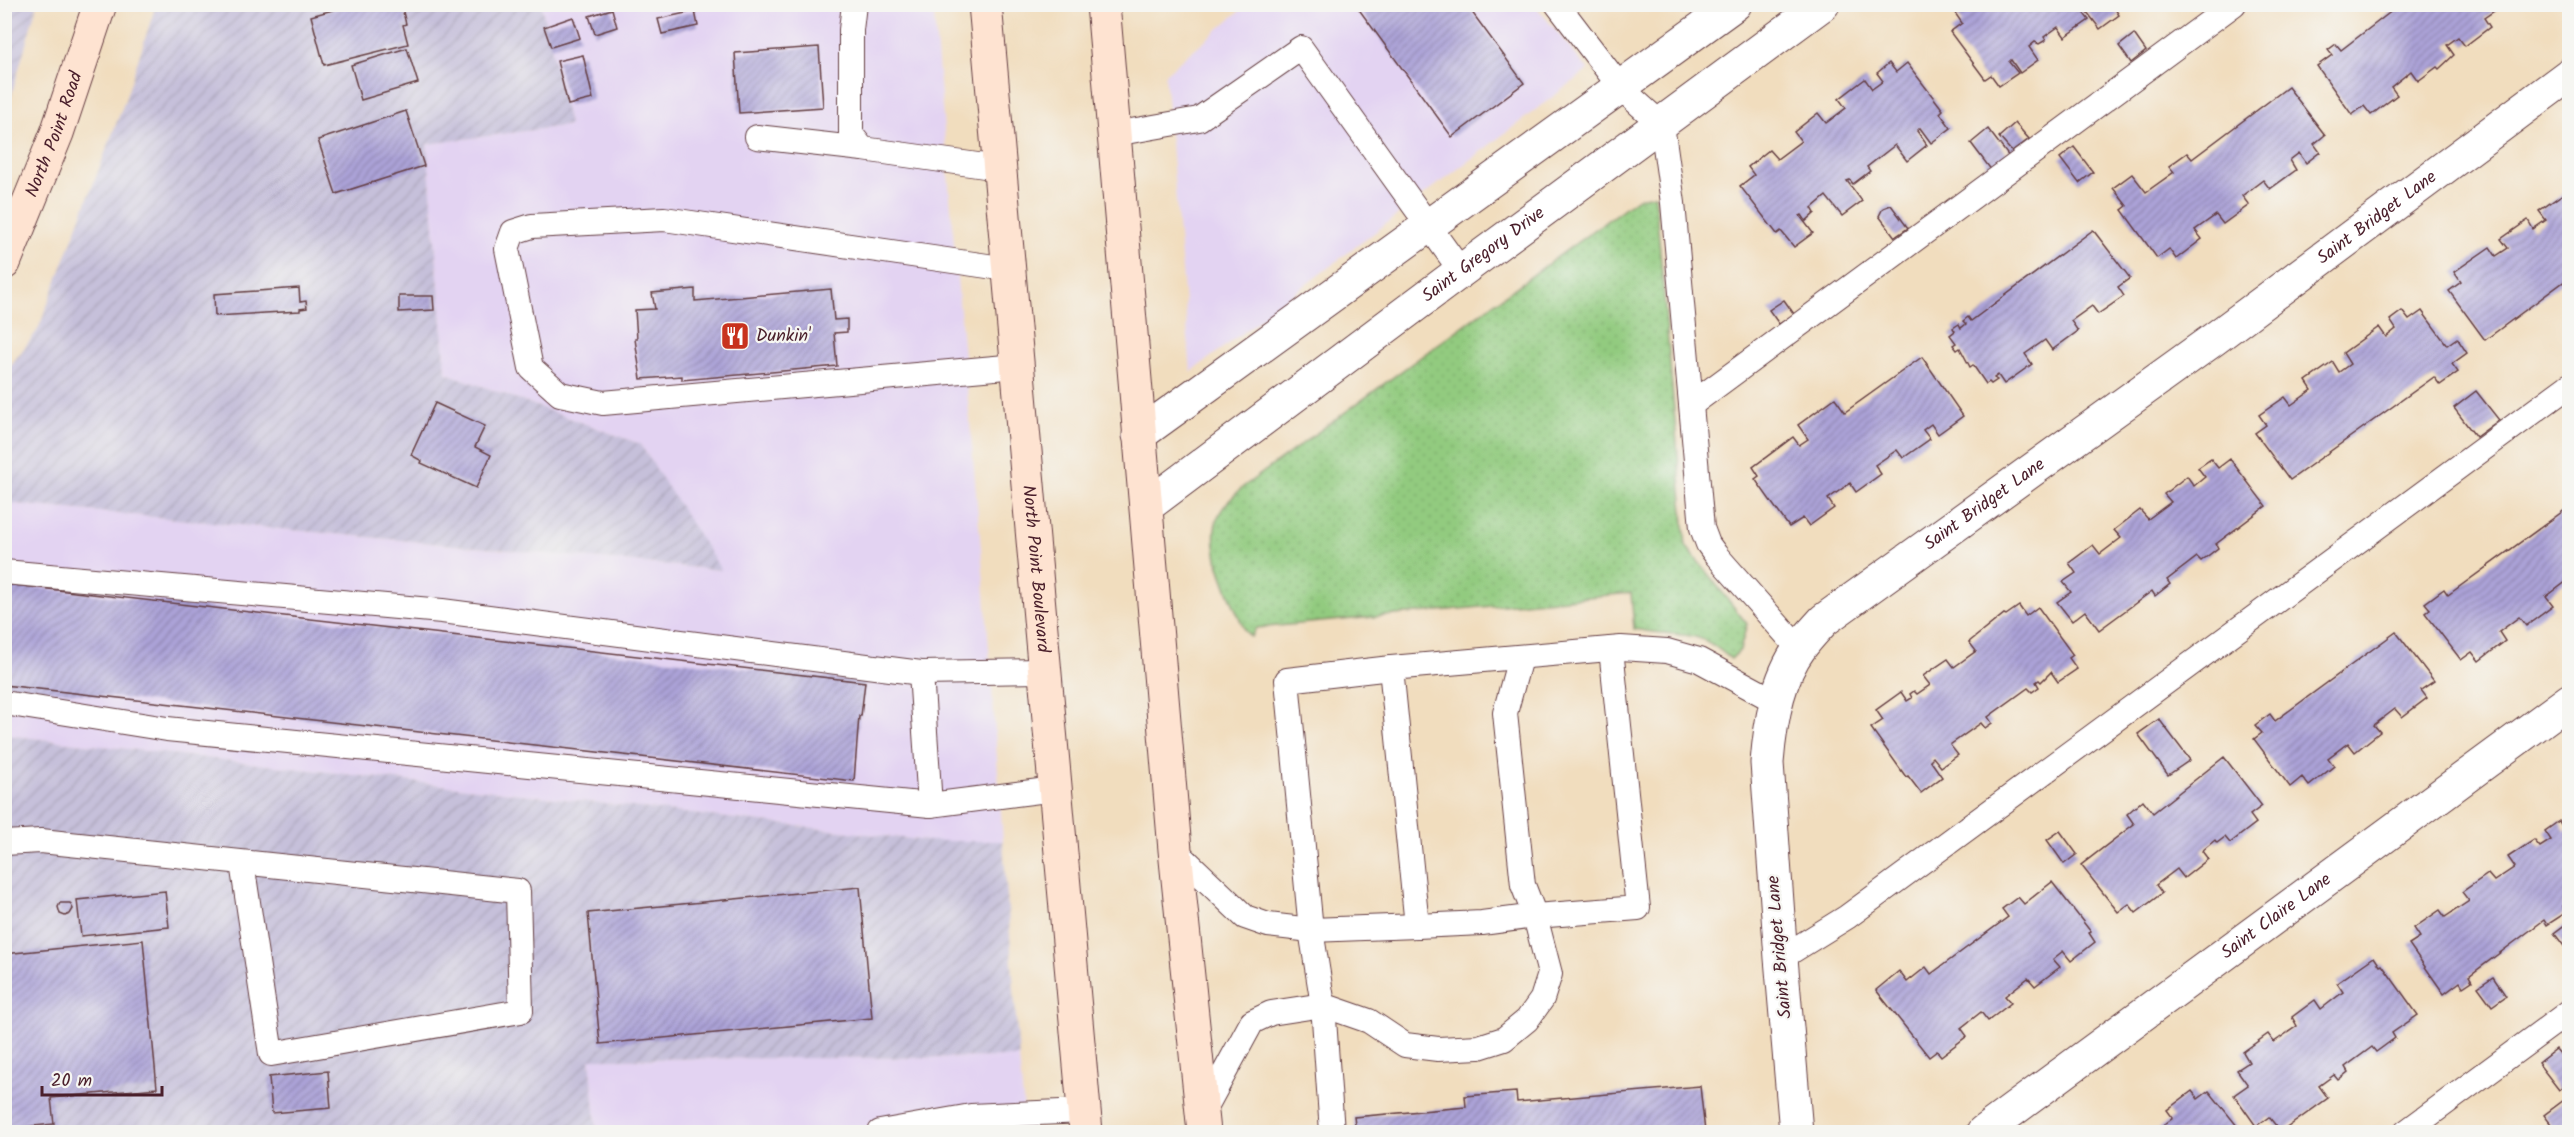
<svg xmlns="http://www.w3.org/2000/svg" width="2574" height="1137" font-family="Kalam,sans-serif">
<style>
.built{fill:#e3d3f2}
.industrial{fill:url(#industrial-furrows)}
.grass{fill:url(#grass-dots);stroke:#6e7555;stroke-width:1.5}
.building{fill:url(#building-hatch)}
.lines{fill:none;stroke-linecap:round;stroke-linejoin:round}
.lane-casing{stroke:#633c41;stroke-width:26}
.street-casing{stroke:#633c41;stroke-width:35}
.secondary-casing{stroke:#633c41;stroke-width:35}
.lane{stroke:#fff;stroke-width:24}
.street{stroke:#fff;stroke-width:33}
.secondary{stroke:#fee3d1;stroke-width:33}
.labels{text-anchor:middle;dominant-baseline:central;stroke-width:4.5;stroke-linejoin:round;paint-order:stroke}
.street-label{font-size:18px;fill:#4a1f2b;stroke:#f6f6f2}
.poi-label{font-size:18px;fill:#4a1f2b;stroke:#f6f6f2;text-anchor:start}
</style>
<defs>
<pattern id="industrial-furrows" width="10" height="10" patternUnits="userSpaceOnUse" patternTransform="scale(1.5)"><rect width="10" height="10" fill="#c6c0da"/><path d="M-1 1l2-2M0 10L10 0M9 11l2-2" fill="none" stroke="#aca5bb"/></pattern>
<pattern id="grass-dots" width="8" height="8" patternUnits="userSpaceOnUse" patternTransform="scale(1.5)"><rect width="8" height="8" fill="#92cb7f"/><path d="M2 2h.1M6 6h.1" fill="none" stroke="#7fae6e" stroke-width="1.8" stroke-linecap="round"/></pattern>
<pattern id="building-hatch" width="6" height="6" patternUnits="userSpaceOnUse" patternTransform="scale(1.5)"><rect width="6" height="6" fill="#aca3d8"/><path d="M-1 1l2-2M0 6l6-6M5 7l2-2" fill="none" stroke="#8e84af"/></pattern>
</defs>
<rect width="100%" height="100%" fill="#f6f6f2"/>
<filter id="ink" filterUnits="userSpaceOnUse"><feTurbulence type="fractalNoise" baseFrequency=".0167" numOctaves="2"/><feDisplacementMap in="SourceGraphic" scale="12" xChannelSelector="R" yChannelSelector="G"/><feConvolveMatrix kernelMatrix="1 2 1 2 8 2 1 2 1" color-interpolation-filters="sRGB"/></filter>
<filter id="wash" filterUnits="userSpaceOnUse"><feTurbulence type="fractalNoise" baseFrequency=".008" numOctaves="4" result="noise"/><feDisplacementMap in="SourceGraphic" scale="24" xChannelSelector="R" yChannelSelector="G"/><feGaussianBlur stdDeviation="1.35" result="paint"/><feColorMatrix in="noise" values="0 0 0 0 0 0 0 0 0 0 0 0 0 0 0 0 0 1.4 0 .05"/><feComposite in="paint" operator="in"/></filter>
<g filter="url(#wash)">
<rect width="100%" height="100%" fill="#f1ddbe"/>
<g class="built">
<polygon points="1248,4 1535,5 1588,70 1191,372 1165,74"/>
<polygon points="541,5 933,5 985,594 1003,841 927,841 5,735 5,503 720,570 640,444 446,373 427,144 569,125"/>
<polygon points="1019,1057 1026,1132 597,1132 590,1059"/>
</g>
<g class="industrial">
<polygon points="5,4 37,5 5,118 4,5"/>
<polygon points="156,5 541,5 569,125 427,144 446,373 640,444 721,570 5,503 4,374 38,330 124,103"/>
<polygon points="5,735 927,841 1003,841 1019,1057 590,1059 597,1132 5,1132"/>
</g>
<path class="grass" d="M1655 195 1686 546 1747 624 1740 650 1731 659C1719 649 1706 638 1690 636 1672 633 1653 633 1634 629L1631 593 1256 628 1251 637 1245 631C1232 599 1201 544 1221 511 1226 502 1236 494 1243 487L1638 198Z"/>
<g id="blocks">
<g class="building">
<polygon points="354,4 401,4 406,24 403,25 408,44 324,65 311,16"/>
<polygon points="1355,4 1466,4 1524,83 1452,137"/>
<polygon points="1967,4 2112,4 2119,15 2100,29 2084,8 2081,10 2089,20 2065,37 2058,27 2044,37 2046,40 2039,44 2035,42 2029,47 2038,60 2020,73 2011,60 2009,62 2018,73 1999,86 1991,75 1985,79 1950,32 1962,23 1955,13"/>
<polygon points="2401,4 2494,4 2497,9 2484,18 2490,27 2465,46 2458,37 2447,45 2454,55 2439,69 2437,67 2418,81 2411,71 2391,87 2397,95 2371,115 2364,106 2352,115 2317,66 2332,55 2328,50 2336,44 2341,50"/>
<polygon points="612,9 617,27 595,34 589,16"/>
<polygon points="695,11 698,26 662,34 658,19"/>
<polygon points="573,17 580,38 551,47 544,27"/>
<polygon points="2134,34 2146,51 2131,63 2119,46"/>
<polygon points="819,47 823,107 739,113 735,53"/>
<polygon points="407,48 418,83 361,100 351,65"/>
<polygon points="583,55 593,99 568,105 557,61"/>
<polygon points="1889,63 1896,72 1907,63 1943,110 1940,113 1951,128 1931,143 1920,128 1917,131 1927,145 1907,161 1895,145 1867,167 1870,171 1853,184 1850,180 1847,181 1862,201 1842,216 1826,196 1812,208 1815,213 1806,221 1802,215 1800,216 1813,233 1794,247 1781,231 1777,234 1740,186 1754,175 1748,167 1769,150 1777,159 1801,141 1794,132 1818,113 1826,123 1846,108 1839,99 1865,79 1872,89 1883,81 1877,73"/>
<polygon points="2288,87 2325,135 2314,144 2320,152 2306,163 2299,153 2290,160 2296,170 2270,189 2263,180 2242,196 2249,205 2223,224 2216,215 2195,230 2202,239 2176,259 2169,249 2157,258 2122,210 2127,206 2113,188 2132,174 2146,192 2174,172 2169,166 2187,153 2192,159"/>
<polygon points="406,111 424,166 336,194 318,140"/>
<polygon points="2015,123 2029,139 2012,152 1999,137"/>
<polygon points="1988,129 2010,158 1992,171 1971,143"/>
<polygon points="2074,147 2093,172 2079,183 2060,158"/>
<polygon points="2570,189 2570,277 2485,340 2449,291 2461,282 2454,272 2490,247 2496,256 2508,248 2501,239 2528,220 2533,229 2546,220 2539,211"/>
<polygon points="1891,205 1908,228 1895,237 1879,216 1883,208"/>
<polygon points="2093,230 2130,278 2118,287 2124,296 2098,314 2092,306 2071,321 2078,331 2052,350 2045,340 2025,354 2032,364 2004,384 1998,375 1994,378 1997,380 1991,384 1989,382 1986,384 1973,365 1970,367 1960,348 1957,350 1953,345 1956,343 1950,335 1955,331 1953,328 1959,324 1961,328 1966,324 1963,321 1968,317 1971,321"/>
<polygon points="299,288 300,302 306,301 307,308 300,309 300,311 215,316 214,294"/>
<polygon points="695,289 695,301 831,289 834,320 847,319 847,332 834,333 837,366 682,380 682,376 641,379 635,339 637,339 635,310 655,309 652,293"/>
<polygon points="399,296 433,296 434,310 399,312"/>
<polygon points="1784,300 1794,314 1779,324 1769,310"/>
<polygon points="2402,311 2409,320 2422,311 2447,345 2457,338 2467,353 2452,364 2458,372 2440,385 2434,377 2290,480 2255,433 2266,425 2259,415 2285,397 2291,405 2312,390 2306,381 2333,362 2339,372 2350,364 2343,353 2379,327 2386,337 2396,329 2390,320"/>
<polygon points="1922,357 1963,416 1938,434 1931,424 1923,430 1930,439 1903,458 1897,450 1875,465 1881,474 1856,492 1850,483 1828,499 1834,508 1809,526 1803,518 1789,527 1755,479 1759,476 1753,467 1793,437 1799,445 1808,439 1798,425 1835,398 1845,412"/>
<polygon points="2476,391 2499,420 2476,437 2454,408"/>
<polygon points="435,403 485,426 475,447 491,455 476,488 421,463 422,461 411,455"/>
<polygon points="2211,459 2218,468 2230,459 2266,506 2216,544 2218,548 2201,561 2197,557 2167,580 2170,584 2155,596 2152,591 2099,630 2085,611 2072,621 2057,602 2071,592 2063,582 2076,573 2069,563 2093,545 2100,554 2121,538 2114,530 2140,510 2148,519 2171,502 2164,494 2187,476 2194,486 2205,477 2198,468"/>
<polygon points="2569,507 2570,585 2567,581 2546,597 2553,606 2526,626 2519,617 2499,632 2505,641 2479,661 2472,652 2461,660 2425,613 2430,609 2425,603 2444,589 2448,595"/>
<polygon points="4,584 865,682 861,716 859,716 854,781 4,685"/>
<polygon points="2019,606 2026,616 2038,607 2073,655 2069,658 2077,669 2058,682 2051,672 2041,682 2039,680 2036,682 2039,687 2032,692 2028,688 1988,717 1992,723 1985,728 1981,723 1950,745 1958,755 1941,767 1933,757 1930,760 1942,777 1921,793 1908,776 1906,777 1871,728 1883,720 1876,710 1901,692 1907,701 1912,698 1910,694 1914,691 1917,694 1930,685 1923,676 1948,659 1954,667 1976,651 1969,642 2004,614 2006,615"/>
<polygon points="2396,632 2434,681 2421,690 2427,698 2402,717 2395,709 2374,725 2380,732 2355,752 2348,743 2328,758 2334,766 2309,786 2302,777 2290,787 2254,739 2262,733 2255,725 2270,714 2275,721"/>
<polygon points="2159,719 2190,760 2168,775 2138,734"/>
<polygon points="2224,757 2262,806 2250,815 2256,823 2230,843 2225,837 2217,843 2215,840 2202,851 2208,859 2184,878 2177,869 2156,885 2162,893 2136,913 2129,904 2118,912 2081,865 2134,824 2127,814 2143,800 2153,813"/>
<polygon points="2559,821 2565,831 2570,828 2570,902 2563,906 2567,912 2547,925 2544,920 2469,976 2472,981 2463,987 2460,982 2444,994 2409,944 2420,937 2414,928 2440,910 2445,917 2469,901 2462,892 2488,874 2494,881 2515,867 2508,857 2534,840 2540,847 2551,840 2545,831"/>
<polygon points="2060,831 2077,854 2064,864 2047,840"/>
<polygon points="2052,882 2091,932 2089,933 2095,942 2071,961 2063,951 2053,959 2060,967 2035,986 2028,978 2005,996 2011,1003 1988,1021 1981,1012 1961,1028 1967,1036 1941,1056 1937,1051 1929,1057 1876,990 1899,971 1907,982 1926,967 1931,974 2008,917 2002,909 2018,897 2024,904"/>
<polygon points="860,887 872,1018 600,1044 588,913"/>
<polygon points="165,891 169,927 81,936 77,900"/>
<polygon points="60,903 70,903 73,909 70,914 65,916 60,914 58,907"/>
<polygon points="2570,921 2570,954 2554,933"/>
<polygon points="143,940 157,1088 51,1098 54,1124 4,1129 4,954"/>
<polygon points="2374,957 2380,966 2382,965 2418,1015 2392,1033 2395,1038 2376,1052 2372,1047 2345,1067 2348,1072 2338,1080 2334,1075 2319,1086 2328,1098 2281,1132 2269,1117 2256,1126 2234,1095 2248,1085 2237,1070 2249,1062 2243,1052 2268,1034 2274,1042 2297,1026 2292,1017 2315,1000 2321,1009 2343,992 2337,983"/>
<polygon points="2493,977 2506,996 2492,1006 2478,987"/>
<polygon points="2556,1049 2570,1066 2570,1082 2559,1090 2538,1063"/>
<polygon points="328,1071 331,1108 272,1113 269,1077"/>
<polygon points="1700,1086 1705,1132 1356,1132 1354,1117 1466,1107 1465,1096 1516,1092 1517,1102"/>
<polygon points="2192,1091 2198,1099 2209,1091 2242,1132 2154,1132 2173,1118 2167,1110"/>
<polygon points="2564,1100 2570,1107 2570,1132 2557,1132 2544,1115"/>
</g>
</g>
</g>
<g filter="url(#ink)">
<use href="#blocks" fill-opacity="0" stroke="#633c41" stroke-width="1.5"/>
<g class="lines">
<g class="lane-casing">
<g id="lane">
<polyline points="854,4 851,30 851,134 863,149 999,168"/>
<polyline points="1557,4 1621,88 1662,125 1673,203 1702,528 1708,544 1716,555 1799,649"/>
<polyline points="1114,134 1199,119 1301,48 1461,271"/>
<polyline points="757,137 863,149"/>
<polyline points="1008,269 664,219 532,226 513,232 507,249 531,368 560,394 603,403 1017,366"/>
<polyline points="1692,404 2234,4"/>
<polyline points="4,572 442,611 921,673 1044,671"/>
<polyline points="1391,668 1417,926"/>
<polyline points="921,673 930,805"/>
<polyline points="4,703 167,729 930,805 1055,789"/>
<polyline points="4,843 41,841 518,891 521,1011 271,1054 242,863"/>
<polyline points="1175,850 1245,917 1268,925 1311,930 1417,926 1482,923 1535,916 1638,908 1611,649"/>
<polyline points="1781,958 1847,917 2570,385"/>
<polyline points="1202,1114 1252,1022 1271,1013 1323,1005 1369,1021 1405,1045 1438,1049 1479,1047 1504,1039 1527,1020 1542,999 1550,974 1535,916 1523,885 1505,713 1520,658"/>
<polyline points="880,1132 971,1116 1084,1111"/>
<polyline points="1332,1132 1323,1005 1311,930 1287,680 1391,668 1621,648 1667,651 1699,660 1777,702"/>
<polyline points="2406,1132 2570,1011"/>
</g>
</g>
<g class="street-casing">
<g id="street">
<polyline points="1139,435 1735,4"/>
<path id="s1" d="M1147 506 1461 271 1823 4"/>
<path id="s2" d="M1796 1132 1781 958 1767 763C1770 725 1777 679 1800 648 1807 638 1816 629 1824 620L2214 339 2570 74"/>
<path id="s3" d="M1983 1132 2570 700"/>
</g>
</g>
<g class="secondary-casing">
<g id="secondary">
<path id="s4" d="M985 4 1086 1132"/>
<polyline points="1103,4 1175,850 1204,1132"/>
<path id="s5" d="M4 263 57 133 100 4"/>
</g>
</g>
<use href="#lane" class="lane"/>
<use href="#street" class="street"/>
<use href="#secondary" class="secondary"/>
</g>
</g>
<defs>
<g id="restaurant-square" transform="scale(1.5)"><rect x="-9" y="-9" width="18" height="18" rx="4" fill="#c8321e" stroke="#f6f6f2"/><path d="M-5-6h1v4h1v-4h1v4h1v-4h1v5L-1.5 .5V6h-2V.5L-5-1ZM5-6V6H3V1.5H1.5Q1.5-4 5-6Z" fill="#fff"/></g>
</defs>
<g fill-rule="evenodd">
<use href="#restaurant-square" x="735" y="336"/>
</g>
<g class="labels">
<g class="street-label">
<text stroke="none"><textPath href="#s5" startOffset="138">North Point Road</textPath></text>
<text stroke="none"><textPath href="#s2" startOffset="1212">Saint Bridget Lane</textPath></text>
<text stroke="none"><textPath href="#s1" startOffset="420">Saint Gregory Drive</textPath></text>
<text stroke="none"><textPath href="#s2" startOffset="726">Saint Bridget Lane</textPath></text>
<text stroke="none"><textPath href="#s4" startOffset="567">North Point Boulevard</textPath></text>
<text stroke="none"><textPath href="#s3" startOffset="364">Saint Claire Lane</textPath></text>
<text transform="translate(1780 947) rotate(-95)">Saint Bridget Lane</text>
</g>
<g class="poi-label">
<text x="756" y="336">Dunkin'</text>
</g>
</g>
<rect width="2574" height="1137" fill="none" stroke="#f6f6f2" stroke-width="24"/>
<path d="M42 1086v9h120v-9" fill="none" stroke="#4a1f2b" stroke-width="3"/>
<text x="51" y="1086" font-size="18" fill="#4a1f2b" stroke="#f6f6f2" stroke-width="4.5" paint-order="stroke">20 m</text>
</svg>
